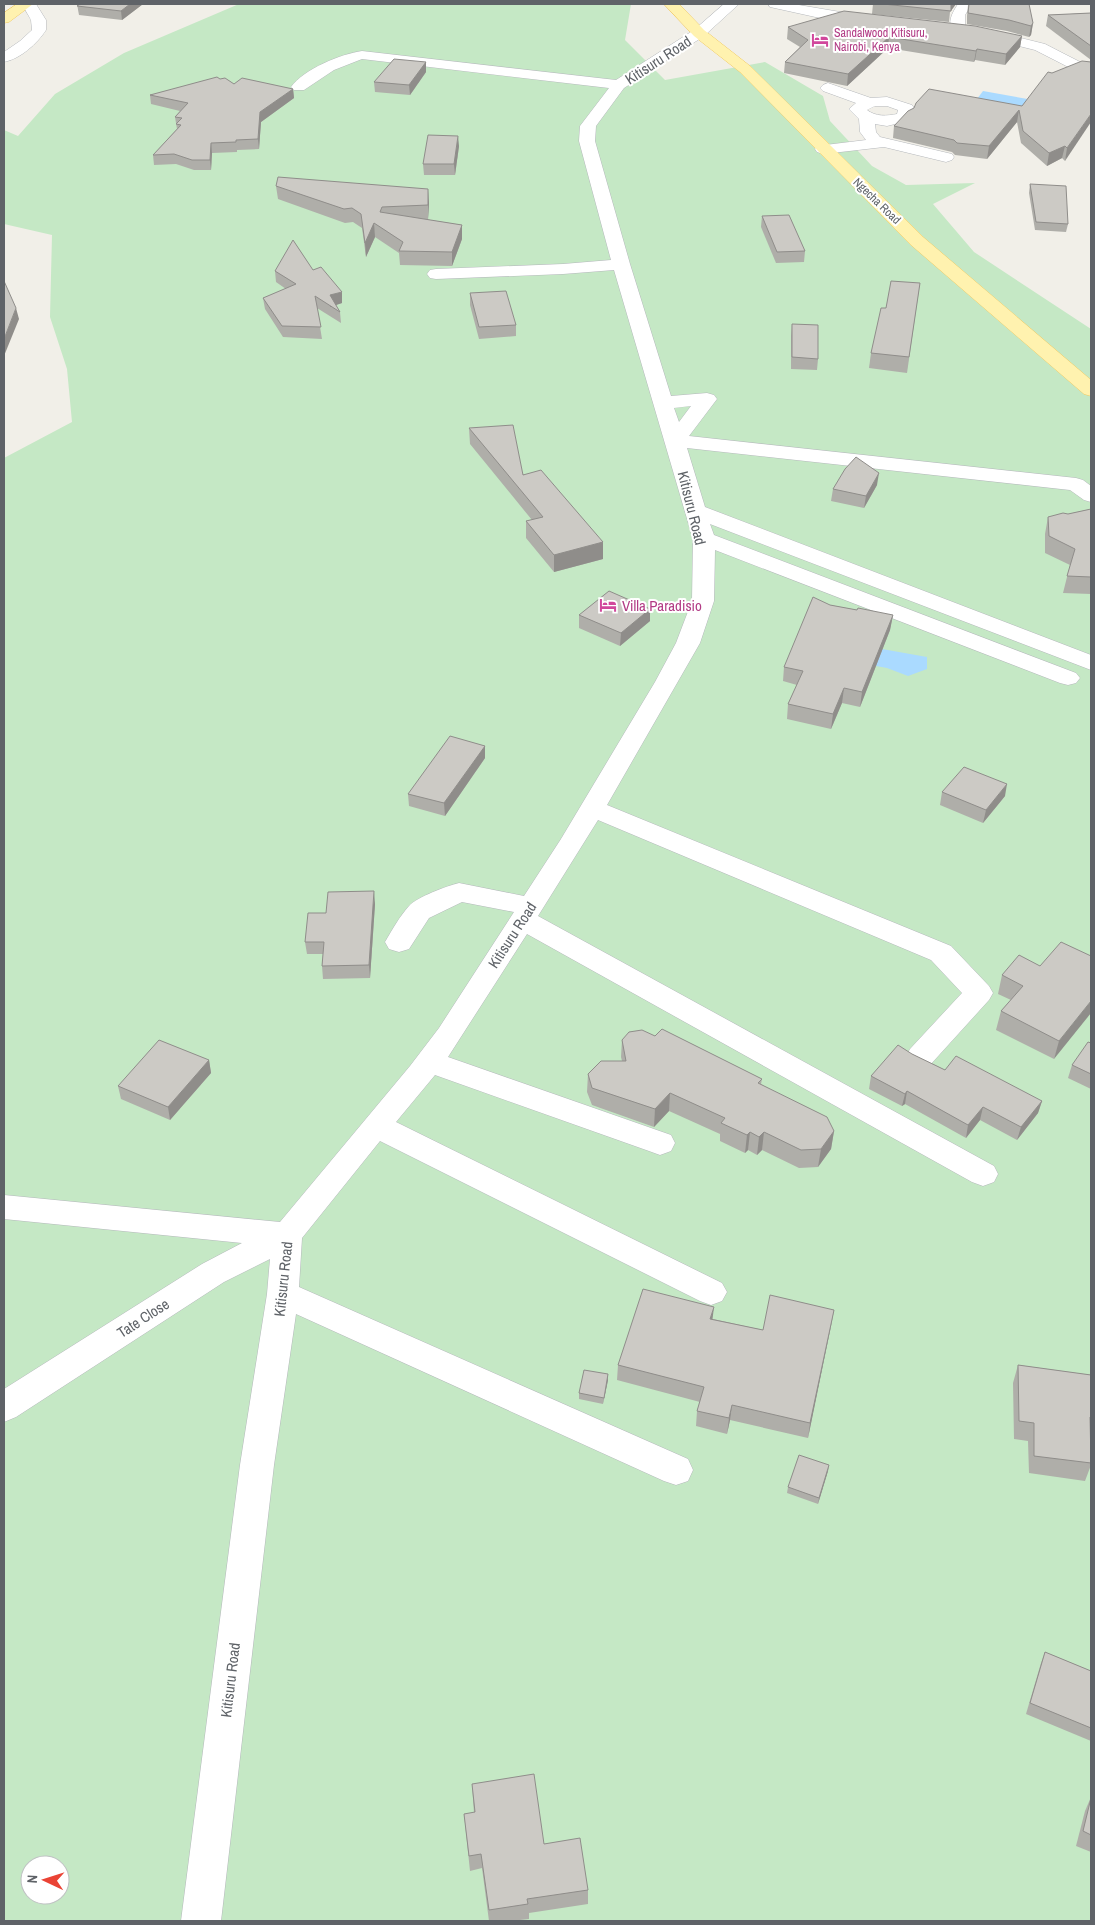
<svg xmlns="http://www.w3.org/2000/svg" width="1095" height="1925" font-family="'Archivo Narrow',sans-serif">
<style>
.green{fill:#c5e8c5;fill-rule:evenodd}
.water{fill:#aadaff}
.lines{fill:none;stroke-linecap:round;stroke-linejoin:round}
.minor-casing{stroke:#b5b8bc;stroke-width:1}
.major-casing{stroke:#f2c960;stroke-width:1}
.minor{fill:#fff;fill-rule:evenodd}
.major{fill:#fff2af;fill-rule:evenodd}
.wall{fill:#afaea9}
.shaded-wall{fill:#8f8d8a}
.building{fill:#cccac5;stroke:#8f8d8a}
.labels{text-anchor:middle;dominant-baseline:central;stroke-width:4;stroke-linejoin:round;paint-order:stroke}
.far-hotel-label{font-size:12px;fill:#b23c85;stroke:#fff;text-anchor:start}
.far-street-label{font-size:12px;fill:#5f6368;stroke:#fff}
.street-label{font-size:15px;fill:#5f6368;stroke:#fff}
.hotel-label{font-size:15px;fill:#b23c85;stroke:#fff;text-anchor:start}
</style>
<rect width="100%" height="100%" fill="#f1efe8"/>
<path class="green" d="M239 4H631L625 40 665 80 765 62 823 96 830 121 872 166 906 185 975 183 933 204 974 252 1091 329V1921H4V458L72 422 67 369 50 317 52 235 4 224V130L18 136 55 94 124 53ZM30 1865H60V1895H30Z"/>
<g class="water">
<polygon points="983,91 1039,101 1032,109 977,99"/>
<polygon points="882,649 927,657 927,669 908,676 887,668 865,664"/>
</g>
<g class="lines">
<g class="minor-casing">
<g id="minor">
<path d="M22 4H36L46 20V30C37 44 20 59 4 62V52L20 41 32 30 31 20Z"/>
<path d="M724 4H739L704 36 624 88 596 126 595 141 630 264 671 396 707 393 714 395 717 399 689 436 1076 478 1083 480 1091 486V502L1084 500 1070 490 687 448 705 507 1091 655V670L710 524 714 535 1076 673 1080 678 1076 683 1068 685 1060 683 715 550 714 601 700 643 607 805 951 946 989 986 993 993 989 1000 930 1065 920 1068 910 1065 906 1057 910 1049 962 993 931 960 598 820 538 916 994 1166 998 1174 994 1182 983 1186 972 1182 527 934 448 1057 671 1135 675 1143 671 1151 660 1155 649 1151 435 1075 396 1122 722 1283 727 1292 722 1301 711 1305 700 1301 380 1141 302 1238 299 1287 688 1459 693 1470 688 1481 676 1485 664 1481 296 1314 274 1465 221 1921H181L240 1465 267 1294 270 1259 224 1282 16 1417 4 1422V1389L202 1264 242 1243 4 1219V1195L280 1222 410 1066 439 1028 514 912 462 902 429 918 409 949 399 952 389 949 385 942C392 930 400 916 409 906 417 897 447 886 459 883L524 896 561 839 655 682 676 643 692 601 693 539 614 270 563 274 436 279 430 278 427 274 430 270 436 269 563 264 611 260 579 141 580 126 609 88 362 59 334 70 304 90H294L291 87C304 69 341 54 362 51L616 80 694 30ZM691 406 679 422 674 408Z"/>
<polygon points="768,4 793,4 864,16 869,17 871,20 869,23 864,24 820,18 770,7"/>
<path d="M958 4H972L965 15V29L963 32H953C947 22 952 13 958 4Z"/>
<polygon points="984,29 1045,44 1084,64 1091,65 1091,73 1076,71 1035,50 979,36 977,33 979,30"/>
<path d="M828 83 871 98 887 97 912 105 914 108 911 120 887 126 875 124 876 132 880 137 952 154 954 157 952 160 946 162 884 147 823 154 817 152 815 149 817 146 866 140 860 132 859 119 849 109 856 103 823 91 820 88 823 85ZM875 106H887L898 110 897 114C887 116 876 117 867 110Z"/>
</g>
</g>
<g class="major-casing">
<g id="major">
<polygon points="17,4 33,4 9,22 4,23 4,13"/>
<polygon points="664,4 679,4 704,30 750,66 923,237 1091,380 1091,396 1084,394 911,245 740,72 694,36"/>
</g>
</g>
<use href="#minor" class="minor"/>
<use href="#major" class="major"/>
</g>
<g class="wall">
<polygon points="77,4 143,4 122,20 79,15"/>
<polygon points="873,4 956,4 950,12 949,22 872,14"/>
<polygon points="968,5 1033,23 1031,35 1029,37 1007,31 967,24 967,16"/>
<polygon points="1091,13 1091,60 1046,26 1048,15"/>
<polygon points="788,27 1022,36 1020,47 1005,65 975,60 974,62 888,48 847,86 784,73 785,62 800,47 787,39"/>
<polygon points="426,62 426,72 410,95 375,92 374,82"/>
<polygon points="1091,62 1065,161 1062,158 1047,166 1021,143 1017,122 987,159 955,155 952,152 893,138 894,126 1022,106 1052,73"/>
<polygon points="220,79 234,84 293,89 294,98 261,122 259,149 237,150 237,152 212,153 211,170 194,170 176,164 154,165 153,155 177,129 175,117 180,111 151,104 150,95"/>
<polygon points="459,146 455,175 424,175 423,164"/>
<polygon points="1030,184 1068,224 1066,232 1035,230 1029,193"/>
<polygon points="276,186 429,203 428,219 424,219 462,225 462,239 452,266 400,265 399,253 375,237 366,257 362,228 353,222 345,223 278,199"/>
<polygon points="762,216 805,251 804,262 776,263 761,227"/>
<polygon points="313,270 342,303 336,305 340,312 341,323 317,308 322,339 283,337 265,309 263,298 286,289 276,282 275,271"/>
<polygon points="920,283 907,373 869,368 871,353 886,308"/>
<polygon points="470,293 516,325 516,336 479,339 470,305"/>
<polygon points="792,324 818,359 817,370 791,369 791,336"/>
<polygon points="469,428 603,542 603,559 554,572 526,538 526,521 532,520 470,444"/>
<polygon points="877,485 864,508 831,501 833,489"/>
<polygon points="1091,509 1091,594 1063,593 1070,565 1045,553 1045,534 1048,517 1068,514"/>
<polygon points="830,605 857,610 893,615 890,630 860,707 842,703 831,729 787,719 788,704 797,685 783,681 784,667"/>
<polygon points="650,609 650,621 620,646 579,628 579,615"/>
<polygon points="485,746 485,758 445,816 409,806 408,794"/>
<polygon points="942,792 1005,796 983,823 940,805"/>
<polygon points="375,904 370,978 323,979 322,966 323,954 307,954 305,942 326,913"/>
<polygon points="1091,956 1054,1059 996,1030 1001,1011 1011,1000 998,994 1002,975"/>
<polygon points="655,1036 762,1079 761,1084 834,1131 831,1149 818,1167 799,1168 762,1150 757,1155 748,1150 745,1153 720,1141 720,1134 669,1111 654,1127 592,1105 587,1092 588,1074 622,1061 621,1057 622,1040"/>
<polygon points="1091,1043 1091,1089 1068,1078 1072,1065"/>
<polygon points="912,1054 945,1070 1042,1101 1038,1113 1017,1140 980,1120 966,1138 905,1104 902,1106 869,1089 871,1076"/>
<polygon points="209,1060 211,1073 170,1120 121,1099 118,1086"/>
<polygon points="834,1310 808,1438 730,1420 727,1434 696,1426 697,1411 700,1402 617,1380 618,1365 713,1319 763,1330"/>
<polygon points="1018,1365 1091,1375 1091,1465 1085,1481 1029,1473 1028,1441 1014,1439 1013,1383"/>
<polygon points="608,1374 608,1380 603,1404 579,1399 579,1393"/>
<polygon points="828,1471 818,1504 787,1493 788,1487"/>
<polygon points="1045,1652 1091,1671 1091,1741 1026,1714 1041,1663"/>
<polygon points="472,1784 544,1844 588,1890 588,1904 529,1913 529,1919 511,1921 489,1921 482,1868 470,1871 464,1814 474,1813"/>
<polygon points="1091,1797 1091,1852 1076,1846 1085,1811"/>
</g>
<g class="shaded-wall">
<polygon points="130,4 143,4 122,20 121,11"/>
<polygon points="951,4 956,4 950,12 951,11"/>
<polygon points="1033,23 1031,35 1029,37 1031,26"/>
<polygon points="1022,36 1020,47 1005,65 1006,54"/>
<polygon points="889,37 888,48 847,86 848,74"/>
<polygon points="977,49 975,60 974,62 976,51"/>
<polygon points="426,62 426,72 410,95 409,85"/>
<polygon points="293,89 294,98 261,122 259,149 258,139 260,112"/>
<polygon points="1019,110 1017,122 987,159 989,146"/>
<polygon points="1091,114 1091,122 1065,161 1067,148"/>
<polygon points="458,136 459,146 455,175 454,164"/>
<polygon points="211,143 212,153 211,170 210,160"/>
<polygon points="1065,146 1062,158 1047,166 1049,153"/>
<polygon points="428,189 429,203 428,219"/>
<polygon points="374,223 375,237 366,257 365,243"/>
<polygon points="462,225 462,239 452,266 452,252"/>
<polygon points="342,292 342,303 330,307 330,295"/>
<polygon points="16,308 19,319 4,356 4,339"/>
<polygon points="879,473 877,485 864,508 866,496"/>
<polygon points="603,542 603,559 554,572 554,555"/>
<polygon points="650,609 650,621 620,646 621,633"/>
<polygon points="893,615 890,630 860,707 862,692"/>
<polygon points="844,688 842,703 831,729 833,714"/>
<polygon points="485,746 485,758 445,816 444,803"/>
<polygon points="1007,784 1005,796 983,823 986,810"/>
<polygon points="374,891 375,904 370,978 369,965"/>
<polygon points="1091,1001 1091,1013 1054,1059 1059,1041"/>
<polygon points="209,1060 211,1073 170,1120 168,1107"/>
<polygon points="907,1091 905,1104 902,1106 905,1094"/>
<polygon points="670,1093 669,1111 654,1127 655,1109"/>
<polygon points="1042,1101 1038,1113 1017,1140 1021,1127"/>
<polygon points="983,1107 980,1120 966,1138 968,1125"/>
<polygon points="834,1131 831,1149 818,1167 821,1149"/>
<polygon points="750,1132 748,1150 745,1153 747,1135"/>
<polygon points="764,1132 762,1150 757,1155 759,1137"/>
<polygon points="714,1307 712,1323 710,1319"/>
<polygon points="834,1310 831,1326 808,1438 810,1423"/>
<polygon points="608,1374 608,1380 603,1404"/>
<polygon points="732,1405 730,1420 727,1434 729,1418"/>
<polygon points="829,1465 828,1471 818,1504 819,1498"/>
</g>
<g class="building">
<polygon points="80,4 130,4 121,11 77,6"/>
<polygon points="883,4 951,4 951,11"/>
<polygon points="969,4 1029,4 1033,23 1031,26 1009,20 968,13"/>
<polygon points="844,11 975,26 1022,36 1006,54 977,49 976,51 889,37 848,74 785,62 808,40 788,27"/>
<polygon points="1091,13 1091,46 1048,15"/>
<polygon points="394,59 426,62 409,85 374,82"/>
<polygon points="1082,61 1091,62 1091,114 1067,148 1065,146 1049,153 1023,131 1019,110 989,146 957,143 954,140 894,126 908,111 914,108 916,103 929,89 1022,106 1048,72 1052,73"/>
<polygon points="217,77 220,79 225,78 234,84 242,78 293,89 260,112 258,139 236,140 236,142 211,143 210,160 192,160 174,154 153,155 181,125 176,124 182,118 175,117 188,103 150,95"/>
<polygon points="428,135 458,136 454,164 423,164"/>
<polygon points="278,177 428,189 428,205 382,207 380,212 462,225 452,252 399,251 403,242 374,223 365,243 361,214 352,208 344,209 276,186"/>
<polygon points="1030,184 1066,186 1068,224 1036,222"/>
<polygon points="789,215 805,251 777,252 762,216"/>
<polygon points="293,240 313,270 321,267 342,292 330,295 340,312 315,296 321,327 282,326 263,298 296,284 275,271"/>
<polygon points="4,281 16,308 4,339"/>
<polygon points="891,281 920,283 909,357 871,353 881,308 886,308"/>
<polygon points="506,291 516,325 479,327 470,293"/>
<polygon points="792,324 818,325 818,359 792,357"/>
<polygon points="513,425 523,475 541,470 603,542 554,555 526,521 543,517 469,428"/>
<polygon points="856,457 879,473 866,496 833,489 845,469"/>
<polygon points="1091,509 1091,577 1067,576 1075,549 1049,536 1048,517 1063,513 1068,514"/>
<polygon points="609,591 650,609 621,633 579,615"/>
<polygon points="813,597 830,605 857,610 858,608 893,615 862,692 844,688 833,714 788,704 803,671 784,667"/>
<polygon points="450,736 485,746 444,803 408,794"/>
<polygon points="964,767 1007,784 986,810 942,792"/>
<polygon points="374,891 369,965 322,966 324,942 305,942 308,913 326,913 328,892"/>
<polygon points="1061,942 1091,956 1091,1001 1059,1041 1001,1011 1023,986 1002,975 1019,955 1040,966"/>
<polygon points="662,1029 762,1079 758,1083 827,1117 834,1131 821,1149 801,1150 764,1132 759,1137 750,1132 747,1135 721,1123 725,1118 670,1093 655,1109 592,1088 588,1074 601,1061 626,1061 622,1040 629,1032 642,1030 655,1036"/>
<polygon points="159,1040 209,1060 168,1107 118,1086"/>
<polygon points="1088,1042 1091,1043 1091,1074 1072,1065"/>
<polygon points="898,1045 912,1054 945,1070 956,1056 1042,1101 1021,1127 983,1107 968,1125 907,1091 905,1094 871,1076"/>
<polygon points="643,1289 714,1307 710,1319 763,1330 770,1295 834,1310 810,1423 732,1405 729,1418 697,1411 704,1387 618,1365"/>
<polygon points="1018,1365 1091,1375 1091,1417 1090,1417 1091,1463 1034,1456 1034,1423 1019,1421"/>
<polygon points="584,1370 608,1374 604,1398 579,1393"/>
<polygon points="799,1455 829,1465 819,1498 788,1487"/>
<polygon points="1045,1652 1091,1671 1091,1728 1030,1703"/>
<polygon points="534,1774 544,1844 580,1838 588,1890 527,1899 528,1904 489,1910 481,1854 469,1856 464,1814 475,1812 472,1784"/>
<polygon points="1091,1798 1091,1835 1083,1831"/>
</g>
<defs>
<g id="hotel-bare" transform="scale(1.35)"><path d="M-6-4.5h1.5V1H6V5H4.5V3h-9V5H-6ZM-4 0a1.8 1.8 0 1 1 3.6 0ZM.5 0V-2.5h3Q6-2.5 6 0Z" fill="#d1479c" stroke="#fff" stroke-width="2.5" paint-order="stroke"/></g>
</defs>
<g fill-rule="evenodd">
<use href="#hotel-bare" x="820" y="40"/>
<use href="#hotel-bare" x="608" y="605"/>
</g>
<g class="labels">
<g class="far-hotel-label">
<text x="834" y="33">Sandalwood Kitisuru,<tspan x="834" dy="14">Nairobi, Kenya</tspan></text>
</g>
<g class="far-street-label">
<text transform="translate(877 201) rotate(44)">Ngecha Road</text>
</g>
<g class="street-label">
<text transform="translate(658 60) rotate(-33)">Kitisuru Road</text>
<text transform="translate(692 508) rotate(76)">Kitisuru Road</text>
<text transform="translate(512 935) rotate(-57)">Kitisuru Road</text>
<text transform="translate(283 1279) rotate(-84)">Kitisuru Road</text>
<text transform="translate(143 1318) rotate(-33)">Tate Close</text>
<text transform="translate(230 1680) rotate(-83)">Kitisuru Road</text>
</g>
<g class="hotel-label">
<text x="622" y="605">Villa Paradisio</text>
</g>
</g>
<rect width="1095" height="1925" fill="none" stroke="#5f6368" stroke-width="10"/>
<g transform="translate(45 1880) rotate(274)"><circle r="24" fill="#ffffff" stroke="#bfc1c3"/>
<path d="M0-4L9 19L0 12L-9 19Z" fill="#ea4335"/>
<text y="-8" font-size="14" font-weight="bold" text-anchor="middle" fill="#5f6368">N</text>
</g>
</svg>
